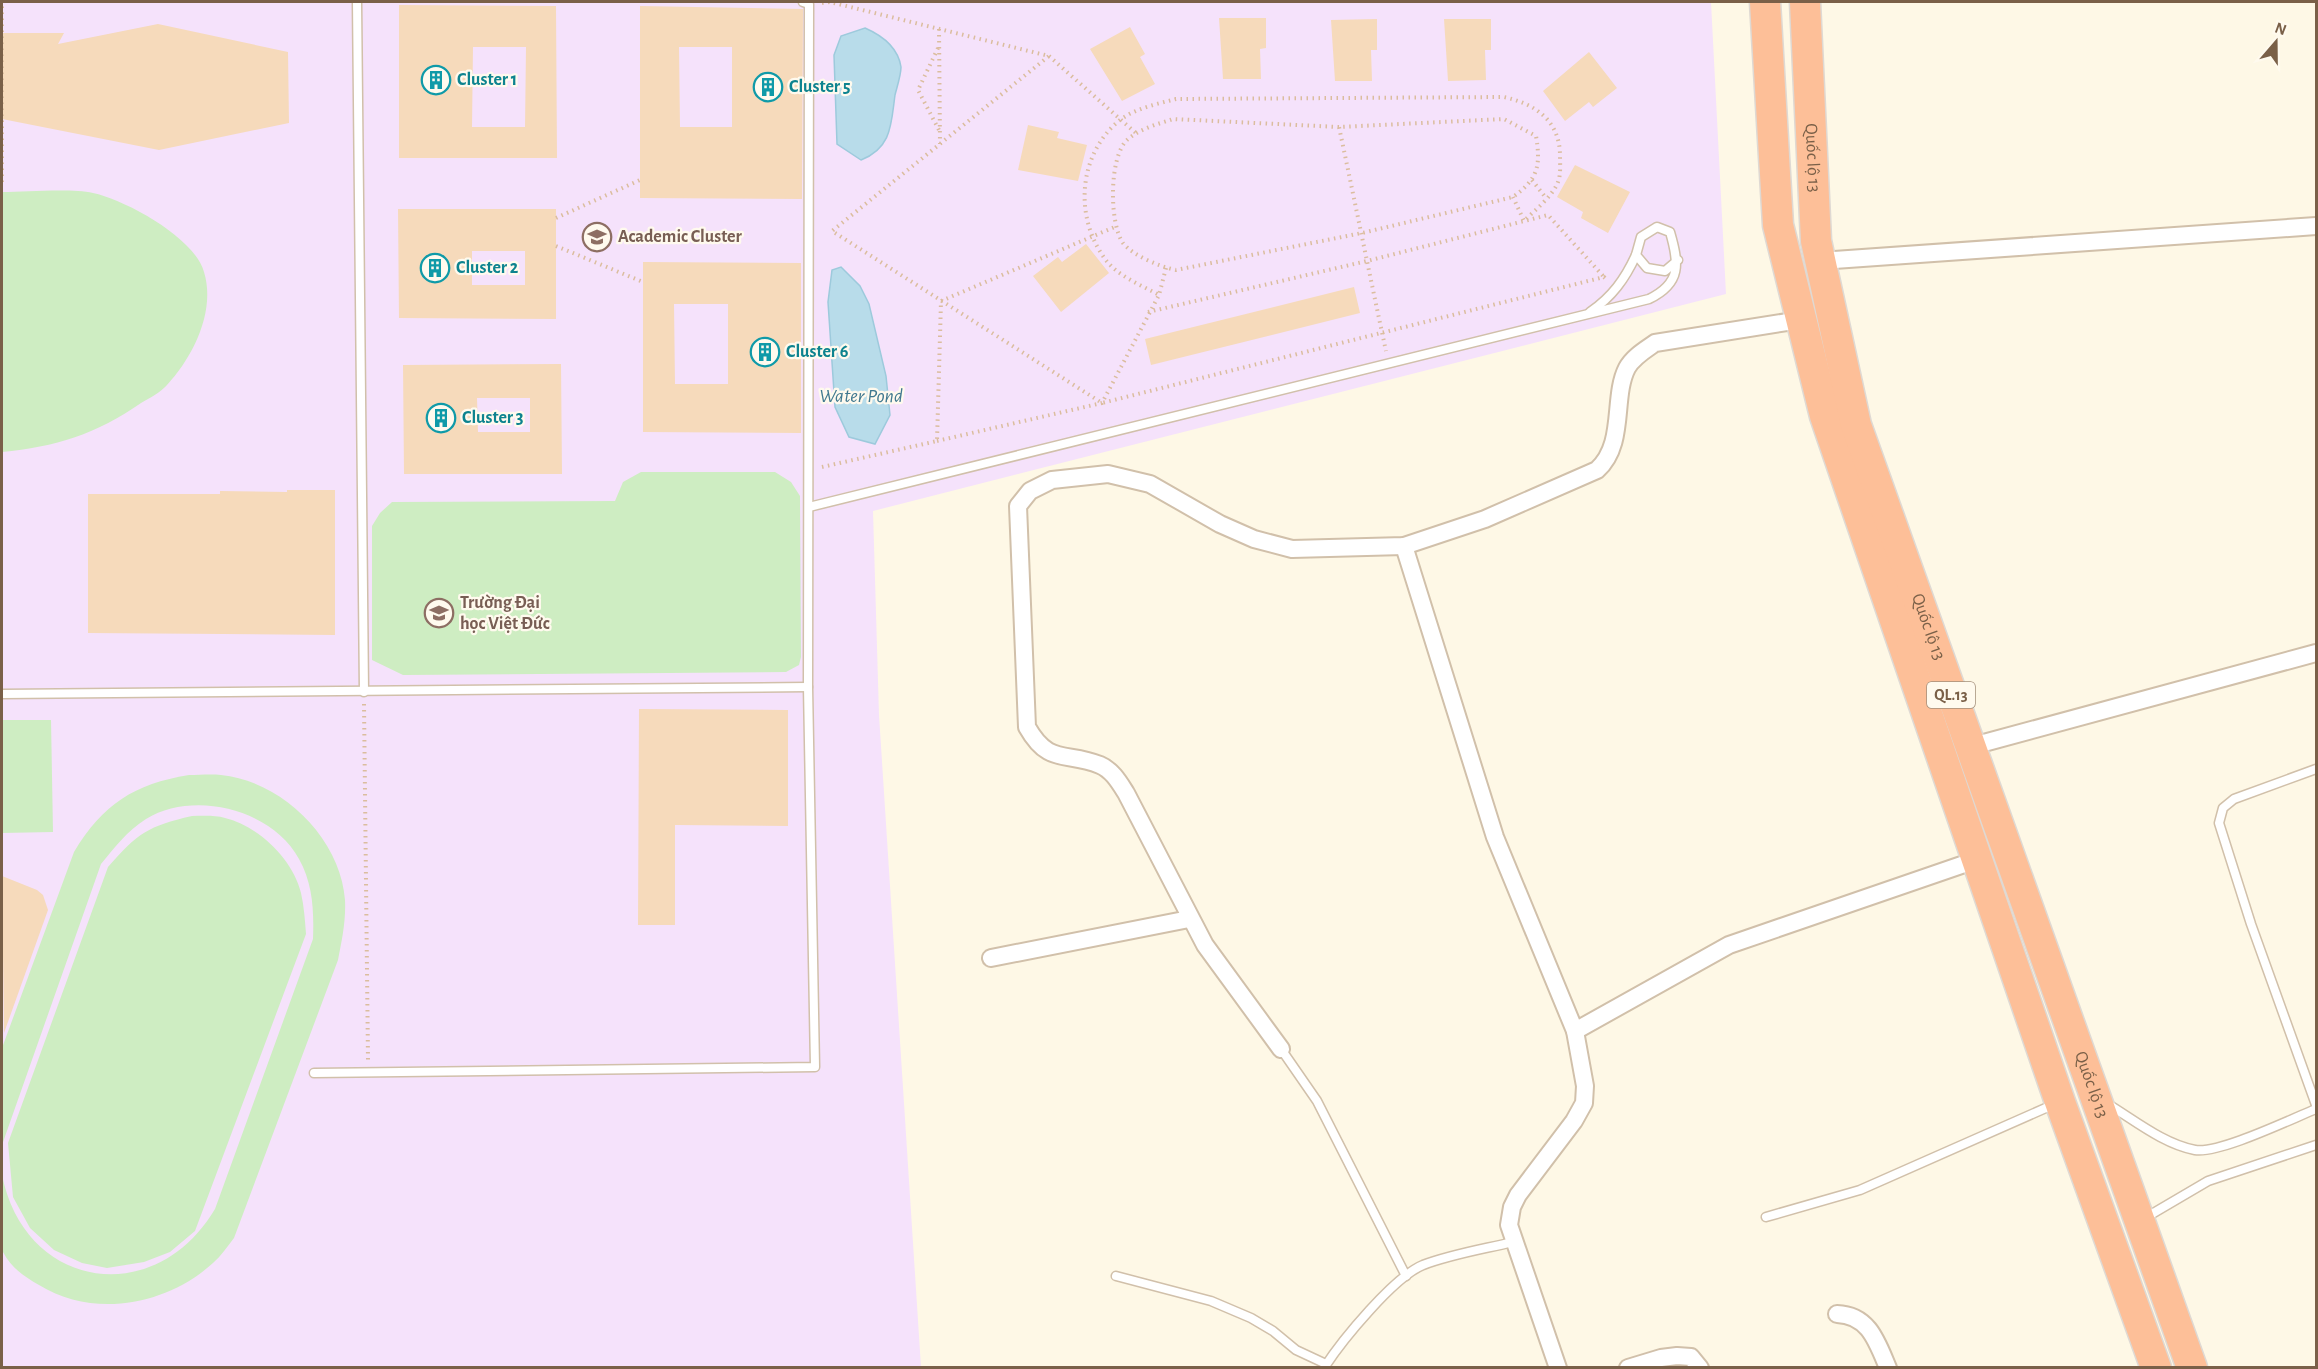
<svg xmlns="http://www.w3.org/2000/svg" width="2318" height="1369" font-family="'Alegreya Sans',sans-serif">
<style>
.education{fill:#f5e2fb}
.green{fill:#ceedc2}
.water{fill:#b8dcea;stroke:#9dcadc;stroke-width:1.5}
.building{fill:#f6dabb;fill-rule:evenodd}
.lines{fill:none;stroke-linecap:round;stroke-linejoin:round}
.lane-casing{stroke:#d1c0aa;stroke-width:11}
.street-casing{stroke:#d1c0aa;stroke-width:20}
.highway-casing{stroke:#dfd9d3;stroke-width:33}
.path{stroke:#dbbd9e;stroke-width:4;stroke-dasharray:1.5 4.5;stroke-linecap:butt}
.lane{stroke:#fff;stroke-width:8}
.street{stroke:#fff;stroke-width:16}
.highway{stroke:#fdbf98;stroke-width:30}
.labels{text-anchor:middle;dominant-baseline:central;stroke-width:4.5;stroke-linejoin:round;paint-order:stroke}
.shield{fill:#fffaee;stroke:#a28e7a;stroke-width:1.5}
.shield-label{font-size:16px;font-weight:bold;fill:#7a6048}
.culture-label{font-size:18px;font-weight:bold;fill:#0d838f;stroke:#fffaee;text-anchor:start}
.street-label{font-size:18px;fill:#7a6048;stroke:#fffaee}
.education-label{font-size:18px;font-weight:bold;fill:#785e54;stroke:#fffaee;text-anchor:start}
.water-label{font-size:20px;font-style:italic;fill:#40788f;stroke:#fffaee}
</style>
<rect width="100%" height="100%" fill="#fef8e6"/>
<polygon class="education" points="2,2 1711,2 1726,294 873,511 879,715 921,1367 2,1368"/>
<g class="green">
<path d="M2 192C26 192 71 188 93 193 126 200 195 238 204 272 216 311 193 357 167 385 161 392 150 398 141 403 97 434 55 447 2 452Z"/>
<polygon points="641,472 775,472 791,482 800,496 801,657 799,665 786,672 403,675 372,660 372,526 380,513 392,502 615,501 623,482"/>
<polygon points="2,720 51,720 53,832 2,833"/>
<path d="M189 775C199 775 211 774 221 775 282 781 341 839 345 900 346 921 342 940 338 960L234 1238C227 1247 221 1256 213 1263 167 1305 94 1319 39 1285 25 1277 11 1268 3 1252 0 1243 1 1188 2 1175 25 1290 155 1310 215 1209L313 939C314 911 313 884 299 859 272 809 194 790 146 819 127 831 115 847 101 864L2 1145V1048L74 852C103 804 134 784 189 775Z"/>
<path d="M192 816C202 816 215 815 225 818 258 826 293 859 301 893 304 906 305 921 306 934L195 1231 170 1252 144 1262 107 1268 82 1263 54 1250 30 1228 13 1197 8 1143 108 867C138 833 148 826 192 816Z"/>
</g>
<g class="water">
<path d="M865 28C881 35 898 47 901 67 901 75 897 87 895 95 891 124 892 148 861 160L837 144 834 55 841 36Z"/>
<polygon points="841,267 860,286 869,304 886,376 890,415 875,444 849,437 835,407 828,302 832,270"/>
</g>
<g class="building">
<path d="M399 5 556 6 557 158H399ZM473 47H526L525 127H472Z"/>
<path d="M640 6 803 9 802 199 640 198ZM679 47H732V127H680Z"/>
<polygon points="1219,18 1266,18 1266,48 1260,49 1261,79 1223,79"/>
<polygon points="1377,19 1377,50 1371,50 1372,81 1335,81 1331,20"/>
<polygon points="1444,19 1491,19 1491,50 1485,50 1486,80 1448,81"/>
<polygon points="158,24 288,52 289,123 159,150 2,119 2,33 64,33 58,44"/>
<polygon points="1130,27 1145,54 1140,57 1155,84 1122,101 1090,49"/>
<polygon points="1589,52 1617,88 1593,107 1589,102 1565,121 1543,91"/>
<polygon points="1028,125 1059,132 1057,138 1087,145 1078,181 1018,170"/>
<polygon points="1575,165 1630,192 1608,233 1581,218 1583,212 1557,197"/>
<path d="M398 209H556V319L399 318ZM472 251H525V285H472Z"/>
<polygon points="1086,244 1109,273 1061,312 1033,276 1058,257 1062,262"/>
<path d="M643 262 801 263V433L643 432ZM674 304H728V384H675Z"/>
<polygon points="1354,287 1360,313 1151,365 1145,339"/>
<path d="M561 364 562 474H404L403 365ZM477 398H530V432H478Z"/>
<polygon points="287,490 335,490 335,635 88,633 88,494 220,494 220,491 287,492"/>
<polygon points="639,709 788,710 788,826 675,825 675,925 638,925"/>
<polygon points="2,876 37,890 43,895 48,910 4,1033"/>
</g>
<g class="lines">
<g class="lane-casing">
<g id="lane">
<polyline points="357,2 364,692"/>
<path d="M1590 312C1612 297 1625 279 1636 255"/>
<path d="M809 507 1649 299C1682 283 1679 263 1670 232L1657 227 1641 237 1636 255 1647 268 1665 271 1678 260"/>
<polyline points="2,694 808,687"/>
<polyline points="2316,769 2234,799 2223,808 2219,823 2251,924 2316,1105"/>
<polyline points="1281,1049 1317,1101 1406,1276"/>
<polyline points="314,1073 815,1067 808,687 809,4 803,2"/>
<path d="M2106 1103C2133 1119 2163 1144 2195 1150 2219 1154 2291 1119 2316 1109"/>
<polyline points="1766,1217 1860,1190 2057,1103"/>
<polyline points="2145,1218 2208,1181 2316,1145"/>
<polyline points="1116,1276 1211,1301 1251,1318 1273,1331 1296,1350 1326,1364"/>
<path d="M1324 1368C1342 1340 1394 1277 1423 1265 1452 1254 1484 1249 1513 1242"/>
</g>
</g>
<g class="street-casing">
<g id="street">
<polyline points="1820,261 2316,226"/>
<polyline points="1404,546 1495,837 1575,1031 1585,1086 1584,1103 1574,1121 1518,1195 1512,1207 1509,1225 1558,1368"/>
<polyline points="1969,747 2316,653"/>
<polyline points="991,958 1189,919"/>
<polyline points="1575,1031 1729,945 1976,860"/>
<path d="M1281 1049 1205 945 1126 793C1119 782 1112 770 1100 765 1066 751 1049 766 1027 727L1018 506 1030 491 1052 480 1108 474 1150 484 1220 524 1254 539 1292 549 1404 546 1485 519 1597 470C1626 444 1612 397 1627 368 1633 357 1645 350 1655 343L1800 320"/>
<path d="M1837 1314C1869 1315 1877 1342 1888 1368"/>
<polyline points="1628,1368 1661,1358 1677,1356 1691,1357 1700,1368"/>
</g>
</g>
<g class="highway-casing">
<g id="highway">
<polyline points="1765,2 1778,225 1825,416 2060,1102 2156,1368"/>
<path id="s1" d="M1805 2 1816 241 1856 425 2192 1368"/>
</g>
</g>
<g class="path">
<polyline points="822,3 830,2 1049,56 832,231 1102,403 1604,277 1607,280"/>
<polyline points="939,29 940,144"/>
<polyline points="938,48 918,90 939,130"/>
<polyline points="1049,56 1137,134"/>
<path d="M1339 127 1173 119C1158 124 1139 129 1127 140 1109 157 1109 223 1123 243 1133 256 1161 267 1176 270L1362 233 1513 197C1538 179 1541 166 1536 136L1504 119 1339 127C1355 202 1370 277 1386 351"/>
<polyline points="1532,180 1546,198"/>
<polyline points="2,182 2,2"/>
<polyline points="556,218 640,180"/>
<polyline points="556,246 643,282"/>
<path d="M1166 268 1159 295C1139 284 1115 275 1103 256 1074 214 1079 153 1120 120 1136 108 1157 104 1176 99L1504 97C1535 104 1559 120 1560 154 1560 163 1561 175 1558 182 1552 197 1535 210 1524 221L1513 197"/>
<polyline points="1148,312 1367,261 1548,215 1604,277"/>
<polyline points="937,441 1102,403 1159,295"/>
<polyline points="822,467 937,441 941,301 1117,226"/>
<polyline points="364,704 368,1060"/>
</g>
<use href="#lane" class="lane"/>
<use href="#street" class="street"/>
<use href="#highway" class="highway"/>
</g>
<defs>
<g id="building-ring" transform="scale(1.5)"><circle r="9.5" fill="#fffaee" stroke="#0f9aa8" stroke-width="1.5"/><path d="M-4-6H4V6H1V3H-1V6H-4ZM-2.5-4.3h1.7v1.8h-1.7ZM.8-4.3h1.7v1.8H.8ZM-2.5-1h1.7V.8h-1.7ZM.8-1h1.7V.8H.8Z" fill="#0f9aa8"/></g>
<g id="university-ring" transform="scale(1.5)"><circle r="9.5" fill="#fffaee" stroke="#8d6e63" stroke-width="1.5"/><path d="M0-5L7-2L0 1L-7-2ZM-4 1L0 2.5L4 1V4Q0 6-4 4Z" fill="#8d6e63"/></g>
</defs>
<g fill-rule="evenodd">
<use href="#building-ring" x="436" y="80"/>
<use href="#building-ring" x="768" y="87"/>
<use href="#university-ring" x="597" y="237"/>
<use href="#building-ring" x="435" y="268"/>
<use href="#building-ring" x="765" y="352"/>
<use href="#building-ring" x="441" y="418"/>
<use href="#university-ring" x="439" y="613"/>
</g>
<g class="labels">
<rect class="shield" x="1927" y="682" width="48" height="26" rx="4.5"/>
<g class="shield-label">
<text x="1951" y="695">QL.13</text>
</g>
<g class="culture-label">
<text x="457" y="80">Cluster 1</text>
<text x="789" y="87">Cluster 5</text>
<text x="456" y="268">Cluster 2</text>
<text x="786" y="352">Cluster 6</text>
<text x="462" y="418">Cluster 3</text>
</g>
<g class="street-label">
<text stroke="none"><textPath href="#s1" startOffset="156">Quốc lộ 13</textPath></text>
<text stroke="none"><textPath href="#s1" startOffset="642">Quốc lộ 13</textPath></text>
<text stroke="none"><textPath href="#s1" startOffset="1128">Quốc lộ 13</textPath></text>
</g>
<g class="education-label">
<text x="618" y="237">Academic Cluster</text>
<text x="460" y="603">Trường Đại<tspan x="460" dy="21">học Việt Đức</tspan></text>
</g>
<g class="water-label">
<text x="861" y="396">Water Pond</text>
</g>
</g>
<rect width="2318" height="1369" fill="none" stroke="#7a6048" stroke-width="6"/>
<g transform="translate(2276 42) rotate(20)" stroke="#fffaee" stroke-width="4.5" paint-order="stroke">
<path d="M0-4.5L10 22L0 15L-10 22Z" fill="#7a6048"/>
<text y="-9" font-size="16" font-weight="bold" text-anchor="middle" fill="#7a6048">N</text>
</g>
</svg>
